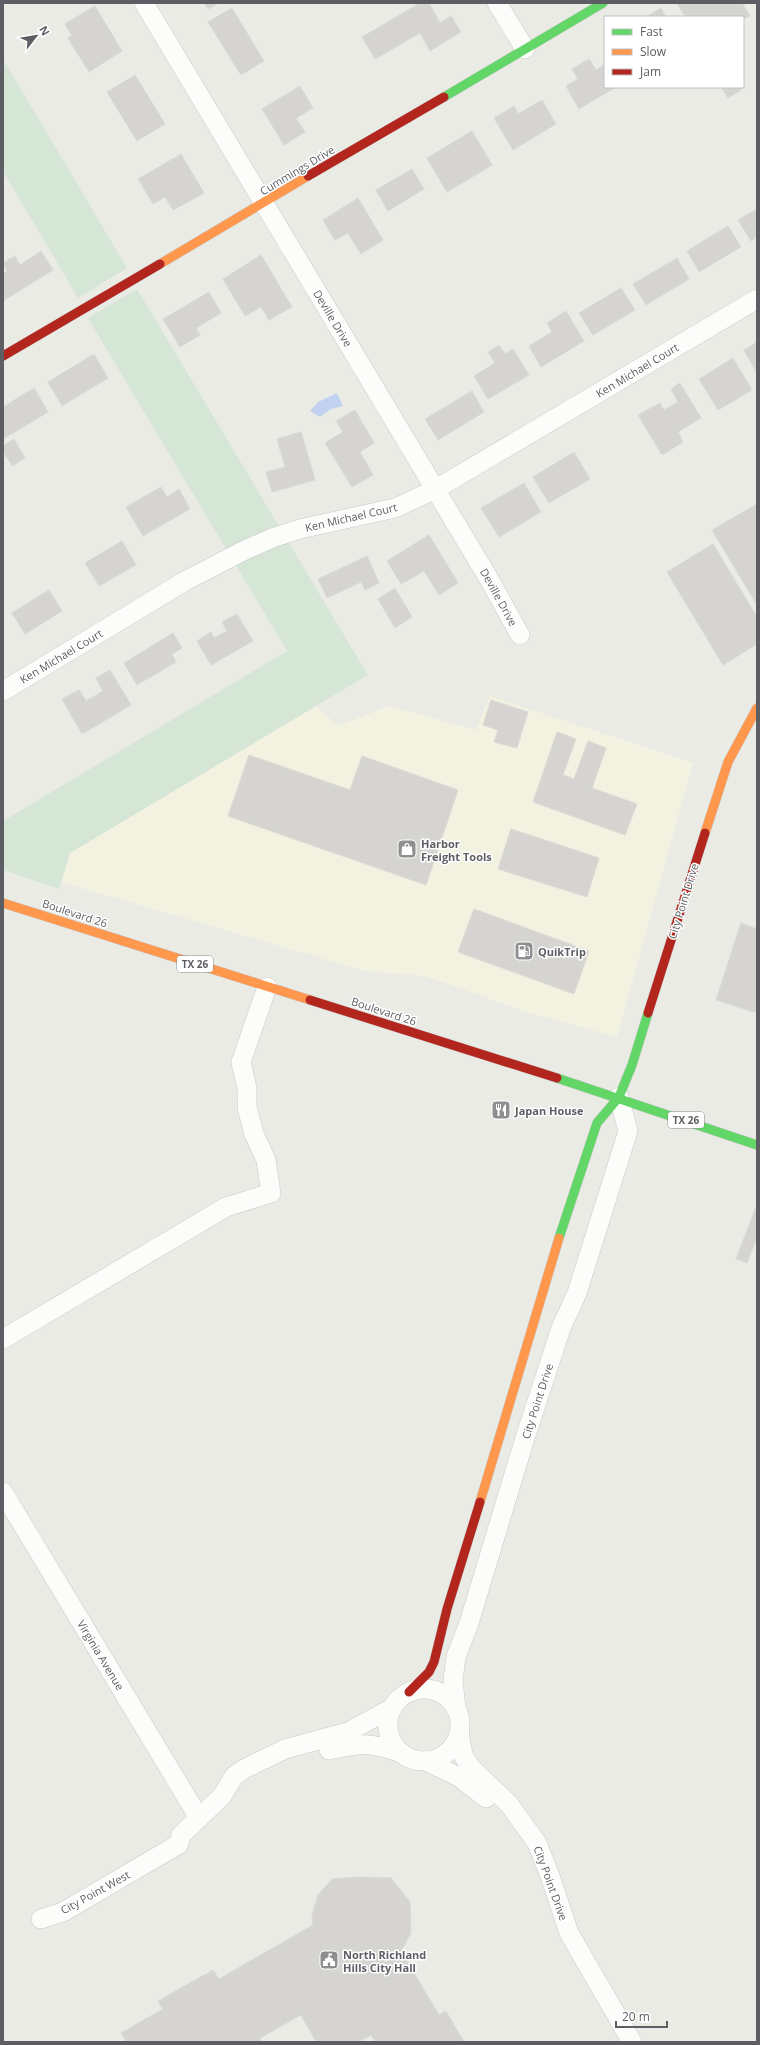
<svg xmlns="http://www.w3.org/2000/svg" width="760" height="2045" font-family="'Open Sans',sans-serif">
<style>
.commercial{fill:#f3f2e0}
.green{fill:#d6e6d6}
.water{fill:#c0d2f0}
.building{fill:#d5d4d1;stroke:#dad9d5}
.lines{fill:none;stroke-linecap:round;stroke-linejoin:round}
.street-casing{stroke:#c8c9c8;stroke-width:20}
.fast-casing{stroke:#c9c9c9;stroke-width:10}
.slow-casing{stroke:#c9c9c9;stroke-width:10}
.jam-casing{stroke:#c9c9c9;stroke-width:10}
.street{stroke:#fcfcfb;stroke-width:19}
.fast{stroke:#63d668;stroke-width:9}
.slow{stroke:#ff974d;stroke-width:9}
.jam{stroke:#b3261e;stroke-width:9}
.labels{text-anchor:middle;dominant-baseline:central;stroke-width:3;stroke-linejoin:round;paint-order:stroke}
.shield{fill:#fff;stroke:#8d8e92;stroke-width:1}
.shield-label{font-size:10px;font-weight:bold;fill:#5c5e63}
.street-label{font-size:11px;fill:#5c5e63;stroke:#fff}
.poi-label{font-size:11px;font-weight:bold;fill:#5c5e63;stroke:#fff;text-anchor:start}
</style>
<rect width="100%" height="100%" fill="#ebebe6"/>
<polygon class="commercial" points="490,696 693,763 617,1037 527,1012 425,976 365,971 61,882 70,853 316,706 338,726 389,706 476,730"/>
<g class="green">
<polygon points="3,59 127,268 78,298 3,171"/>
<polygon points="137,289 368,675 70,853 59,889 3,870 3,821 287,651 88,318"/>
</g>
<polygon class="water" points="337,393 343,406 331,409 320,417 310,411 318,402"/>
<g class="building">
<polygon points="204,3 219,3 208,9"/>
<polygon points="420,3 429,3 440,23 451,16 461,32 430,51 420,33 375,59 362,37"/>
<polygon points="677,3 742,3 750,16 743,19 743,17 685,17"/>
<polygon points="95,6 122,51 89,72 68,38 72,36 65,24"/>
<polygon points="232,8 264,61 241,75 208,22"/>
<polygon points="661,8 666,17 646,17"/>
<polygon points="589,59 596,70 605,64 605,87 616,87 579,109 566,86 578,79 572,69"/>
<polygon points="135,75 165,124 137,141 107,92"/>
<polygon points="300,86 313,108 296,118 305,132 284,145 262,109"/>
<polygon points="721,87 739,87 741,90 728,98"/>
<polygon points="542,100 556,124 513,150 494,118 514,106 518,114"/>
<polygon points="472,131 492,165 447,192 427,158"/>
<polygon points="181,154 204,193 173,210 165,197 153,204 138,179"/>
<polygon points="412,169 424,189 388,211 376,190"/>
<polygon points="358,198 383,240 361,254 348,233 335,240 323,220"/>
<polygon points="757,209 757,237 751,241 738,220"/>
<polygon points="728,226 741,247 699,272 687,251"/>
<polygon points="41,251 53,270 3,301 3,274 7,271 3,263 15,256 20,265"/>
<polygon points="261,255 292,307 269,320 261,307 245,316 223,279"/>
<polygon points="677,258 689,279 646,305 633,284"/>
<polygon points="621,288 635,310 593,335 579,313"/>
<polygon points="209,292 221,313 196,328 200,335 180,347 163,319"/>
<polygon points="566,311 584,341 541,367 529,346 552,332 547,323"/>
<polygon points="757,342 757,373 744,350"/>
<polygon points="499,345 505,354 513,349 529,375 488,399 474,376 495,363 488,352"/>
<polygon points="94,354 108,378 62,406 48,382"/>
<polygon points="733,358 752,390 718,410 699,379"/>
<polygon points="680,383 701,418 678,432 683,442 662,455 638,415 660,403 664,410 678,402 671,389"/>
<polygon points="34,388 48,412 3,439 3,407"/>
<polygon points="472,391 484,412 438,440 425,419"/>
<polygon points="355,410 374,443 360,452 373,475 352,487 325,443 343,432 336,421"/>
<polygon points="301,432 315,480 272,492 266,472 285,467 277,439"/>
<polygon points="14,439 25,458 12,466 3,451 3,446"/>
<polygon points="574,452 590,479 549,503 533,477"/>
<polygon points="524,483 541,512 499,537 481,508"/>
<polygon points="161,487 167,497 179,489 190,509 143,536 126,507"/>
<polygon points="757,504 757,605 712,530"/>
<polygon points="429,535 458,583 439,595 424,571 401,584 387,561"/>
<polygon points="122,541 136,565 99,586 85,563"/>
<polygon points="713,544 757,617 757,644 723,665 667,572"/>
<polygon points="367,556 379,583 365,590 361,582 327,598 318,579"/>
<polygon points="395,588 412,617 395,628 378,599"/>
<polygon points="49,590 62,611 25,634 12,613"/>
<polygon points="237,614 253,641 211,665 197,641 211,632 214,638 227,631 222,622"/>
<polygon points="173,633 182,648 172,654 176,662 137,685 124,663"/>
<polygon points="110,670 131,705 82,734 62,699 79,690 86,701 103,691 96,678"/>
<polygon points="491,700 528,712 517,748 494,742 498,730 483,725"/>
<polygon points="557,732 576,739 563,775 574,779 588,741 606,748 592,788 637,804 625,835 533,802"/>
<polygon points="249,755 350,790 362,756 458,790 426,885 228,816"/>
<polygon points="511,829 599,858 587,897 498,869"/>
<polygon points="474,909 589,951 574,994 458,952"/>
<polygon points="741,923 757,929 757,1013 716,1000"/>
<polygon points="756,1207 757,1237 747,1263 736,1259"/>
<polygon points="361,1877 391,1878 410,1902 411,1933 401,1951 439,2015 446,2011 464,2042 376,2042 371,2035 358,2042 323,2042 315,2040 301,2015 260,2038 262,2042 127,2042 121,2033 163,2009 158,2001 213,1970 219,1979 313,1925 312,1915 318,1895 332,1879"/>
</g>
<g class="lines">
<g class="street-casing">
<g id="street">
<polyline points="144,3 489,579 520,635"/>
<polyline points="497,3 525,49"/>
<polyline points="3,691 185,581 243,551 272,538 300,529 395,508 436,489 757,299"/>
<polyline points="3,1339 226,1207 271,1193 266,1160 254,1134 247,1107 247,1088 241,1062 267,987"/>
<polyline points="3,1492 199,1818"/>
<circle cx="424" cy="1725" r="36"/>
<polyline points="456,1708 453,1680 456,1657 469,1623 525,1438 561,1328 577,1293 628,1131 619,1097"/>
<polyline points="459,1733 463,1755 471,1768 509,1804 537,1843 550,1876 569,1933 632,2042"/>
<path d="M329 1750C361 1743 370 1742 401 1753"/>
<polyline points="426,1761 459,1777 486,1798"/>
<polyline points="41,1919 63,1912 179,1844 181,1835 222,1796 234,1776 244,1769 285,1749 348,1732 392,1708"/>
</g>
</g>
<g class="fast-casing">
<g id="fast">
<polyline points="444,97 603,3"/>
<polyline points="557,1078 757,1145"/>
<polyline points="559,1238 597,1123 619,1097 632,1065 648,1013"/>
</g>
</g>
<g class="slow-casing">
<g id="slow">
<polyline points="160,264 308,176"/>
<polyline points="705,833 728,762 757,708"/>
<polyline points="3,903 310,1000"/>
<polyline points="480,1502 559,1238"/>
</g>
</g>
<g class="jam-casing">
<g id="jam">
<polyline points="308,176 444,97"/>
<polyline points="3,356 160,264"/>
<polyline points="310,1000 557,1078"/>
<polyline points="648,1013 705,833"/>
<polyline points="409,1692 429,1672 434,1662 447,1609 480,1502"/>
</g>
</g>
<use href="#street" class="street"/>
<use href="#fast" class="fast"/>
<use href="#slow" class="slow"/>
<use href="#jam" class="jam"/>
</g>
<defs>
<g id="shop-square" transform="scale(1)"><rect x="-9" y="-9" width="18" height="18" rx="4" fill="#8e8f91" stroke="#fff"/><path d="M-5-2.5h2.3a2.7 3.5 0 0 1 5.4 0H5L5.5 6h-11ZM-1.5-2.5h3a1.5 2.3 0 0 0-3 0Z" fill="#fff"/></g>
<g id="fuel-square" transform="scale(1)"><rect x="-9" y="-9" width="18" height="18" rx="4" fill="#8e8f91" stroke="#fff"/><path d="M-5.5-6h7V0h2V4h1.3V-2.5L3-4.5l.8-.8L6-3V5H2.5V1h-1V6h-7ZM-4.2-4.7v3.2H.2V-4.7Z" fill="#fff"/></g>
<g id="restaurant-square" transform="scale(1)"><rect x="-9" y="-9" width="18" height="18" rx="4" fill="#8e8f91" stroke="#fff"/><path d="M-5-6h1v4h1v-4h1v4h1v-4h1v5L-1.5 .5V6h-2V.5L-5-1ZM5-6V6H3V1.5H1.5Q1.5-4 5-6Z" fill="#fff"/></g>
<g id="civic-square" transform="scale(1)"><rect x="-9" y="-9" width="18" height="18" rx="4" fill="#8e8f91" stroke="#fff"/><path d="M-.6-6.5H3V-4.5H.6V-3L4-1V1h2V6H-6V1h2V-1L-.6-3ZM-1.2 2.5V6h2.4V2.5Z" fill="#fff"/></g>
</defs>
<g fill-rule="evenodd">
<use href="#shop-square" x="407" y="849"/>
<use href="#fuel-square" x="524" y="951"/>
<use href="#restaurant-square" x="501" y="1110"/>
<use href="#civic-square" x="329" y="1960"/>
</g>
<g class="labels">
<g class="shield">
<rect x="177" y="956" width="36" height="16" rx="3"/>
<rect x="668" y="1112" width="36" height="16" rx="3"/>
</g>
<g class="shield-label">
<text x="195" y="964">TX 26</text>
<text x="686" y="1120">TX 26</text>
</g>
<g class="street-label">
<text transform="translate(297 170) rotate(-31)">Cummings Drive</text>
<text transform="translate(333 318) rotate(59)">Deville Drive</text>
<text transform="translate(637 370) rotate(-31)">Ken Michael Court</text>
<text transform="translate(351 517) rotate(-13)">Ken Michael Court</text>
<text transform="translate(499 597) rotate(61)">Deville Drive</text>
<text transform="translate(61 656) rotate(-31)">Ken Michael Court</text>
<text transform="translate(683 901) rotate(-73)">City Point Drive</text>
<text transform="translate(75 913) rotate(18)">Boulevard 26</text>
<text transform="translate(384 1011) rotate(18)">Boulevard 26</text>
<text transform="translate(537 1401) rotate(-72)">City Point Drive</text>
<text transform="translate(101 1655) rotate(59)">Virginia Avenue</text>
<text transform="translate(551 1883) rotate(70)">City Point Drive</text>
<text transform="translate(95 1892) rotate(-29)">City Point West</text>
</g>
<g class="poi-label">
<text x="421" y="843">Harbor<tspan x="421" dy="13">Freight Tools</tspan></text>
<text x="538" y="951">QuikTrip</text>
<text x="515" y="1110">Japan House</text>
<text x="343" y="1954">North Richland<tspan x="343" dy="13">Hills City Hall</tspan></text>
</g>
</g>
<rect width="760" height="2045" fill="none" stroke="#5c5e63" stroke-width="8"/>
<rect x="604" y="16" width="140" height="72" fill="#ffffff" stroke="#bebfc1"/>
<rect x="612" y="29" width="20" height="6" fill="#63d668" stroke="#bebfc1"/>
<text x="640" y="36" font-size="12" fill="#5c5e63">Fast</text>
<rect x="612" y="49" width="20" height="6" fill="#ff974d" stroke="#bebfc1"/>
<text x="640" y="56" font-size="12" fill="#5c5e63">Slow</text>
<rect x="612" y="69" width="20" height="6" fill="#b3261e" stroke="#bebfc1"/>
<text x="640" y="76" font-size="12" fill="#5c5e63">Jam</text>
<g transform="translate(36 36) rotate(59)" stroke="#ffffff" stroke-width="3" paint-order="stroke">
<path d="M0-3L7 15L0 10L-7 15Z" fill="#5c5e63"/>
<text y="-6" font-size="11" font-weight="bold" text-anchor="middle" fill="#5c5e63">N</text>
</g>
<path d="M616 2021v6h51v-6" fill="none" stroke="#5c5e63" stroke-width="2"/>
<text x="622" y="2021" font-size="12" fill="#5c5e63" stroke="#ffffff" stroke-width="3" paint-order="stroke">20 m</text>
</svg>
